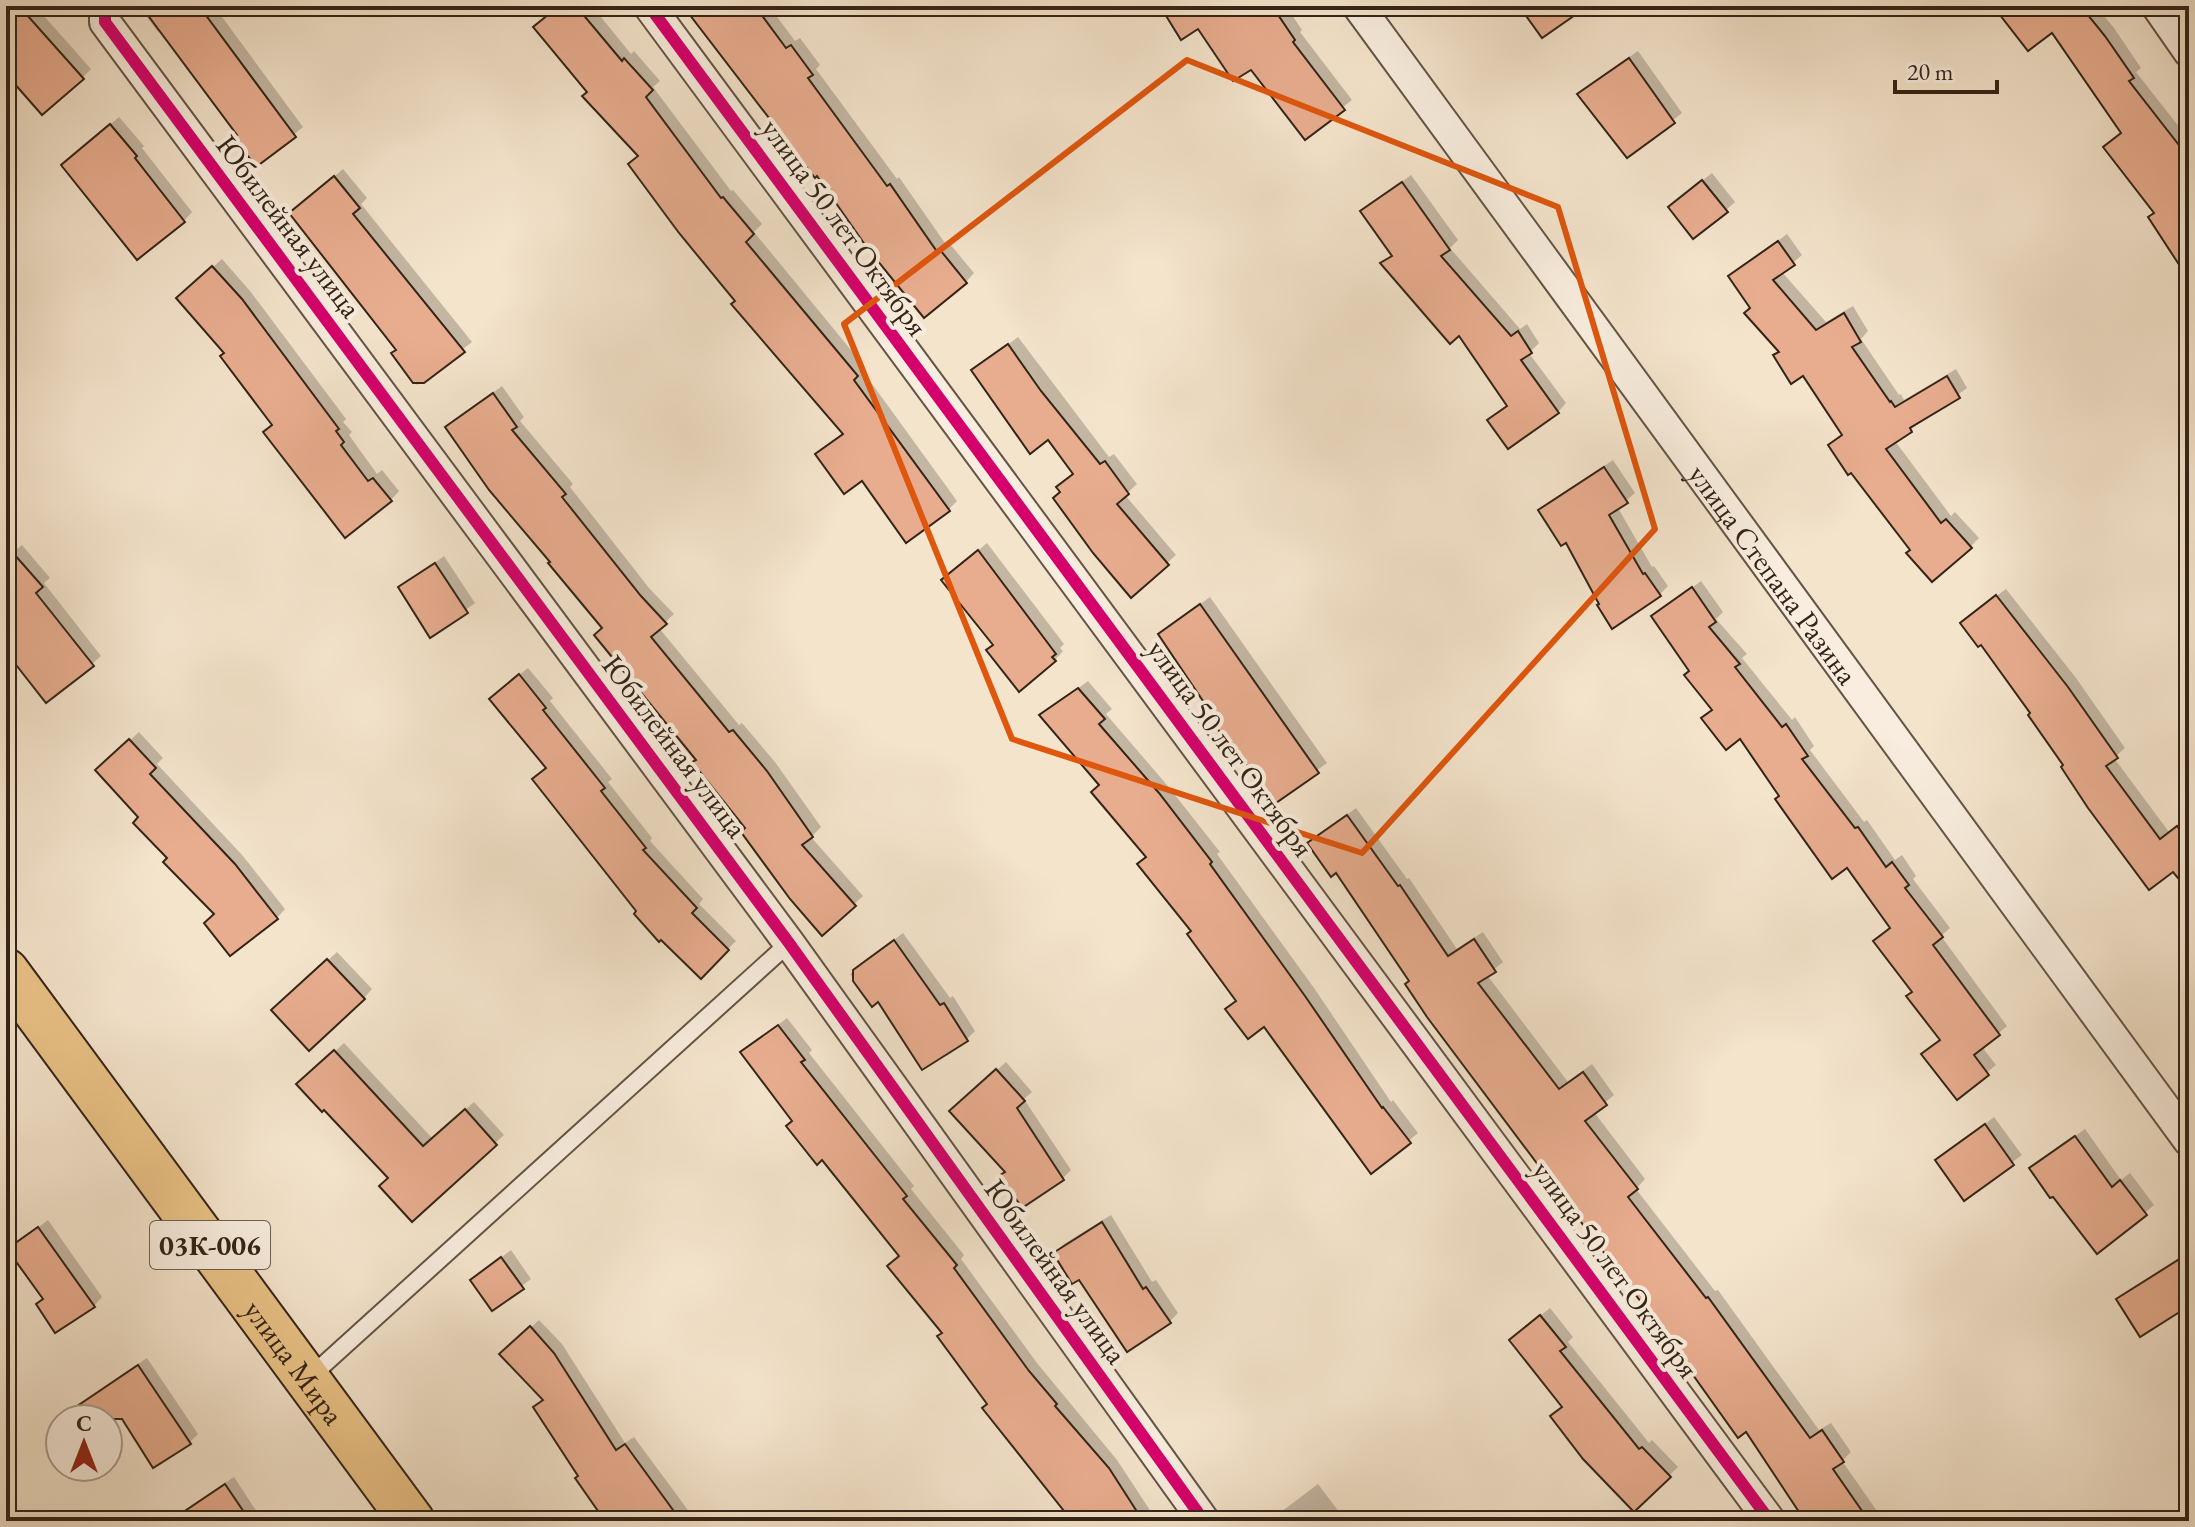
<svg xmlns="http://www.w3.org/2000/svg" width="2195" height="1527" font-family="'EB Garamond',serif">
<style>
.shadow{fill:#0003}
.building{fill:#e8ad8f;stroke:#332417;stroke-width:2}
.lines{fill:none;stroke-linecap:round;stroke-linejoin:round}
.lane-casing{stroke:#635444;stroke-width:20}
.street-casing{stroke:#635444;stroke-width:34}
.primary-casing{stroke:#332417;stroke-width:48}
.lane{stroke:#f8edde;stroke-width:16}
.street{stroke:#f8edde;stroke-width:30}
.primary{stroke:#eac286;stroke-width:44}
.cycleway-casing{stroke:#f8edde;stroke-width:17}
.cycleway{stroke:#d6006c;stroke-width:12}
.marked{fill:none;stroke:#df560d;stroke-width:6;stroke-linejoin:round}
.labels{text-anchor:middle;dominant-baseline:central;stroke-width:8;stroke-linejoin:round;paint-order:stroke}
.shield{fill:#f8edde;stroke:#6e6053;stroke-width:2}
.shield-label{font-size:28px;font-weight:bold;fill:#332417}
.street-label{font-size:30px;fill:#332417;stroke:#f8edde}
</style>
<rect width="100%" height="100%" fill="#f4e4cc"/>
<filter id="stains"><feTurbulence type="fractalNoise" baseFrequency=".0025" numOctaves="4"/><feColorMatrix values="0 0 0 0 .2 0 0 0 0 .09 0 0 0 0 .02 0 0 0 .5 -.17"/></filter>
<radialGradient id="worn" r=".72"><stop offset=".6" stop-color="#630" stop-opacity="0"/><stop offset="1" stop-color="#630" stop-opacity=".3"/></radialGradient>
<g class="shadow">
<polygon points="6,6 37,6 36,7 91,69 82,78 10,75 6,78"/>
<polygon points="139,6 214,6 303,127 257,165 239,134 161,29 158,32"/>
<polygon points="560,6 592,6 631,54 634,51 660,81 653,87 731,191 733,190 762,224 754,232 865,367 862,370 957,501 948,510 863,479 818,454 844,433 737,300 639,155 589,92"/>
<polygon points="695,6 769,6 795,41 800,38 820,65 816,69 897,179 899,177 947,246 950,244 974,273 966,282"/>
<polygon points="1162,6 1286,6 1302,30 1300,32 1352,100 1305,137 1251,67 1198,27"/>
<polygon points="2005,6 2096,6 2114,28 2141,68 2136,72 2187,137 2189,270 2156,212 2105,147 2123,132 2052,30"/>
<polygon points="1638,51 1682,113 1628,155 1588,86"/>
<polygon points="119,117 144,146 142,148 192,212 184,221 72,157"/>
<polygon points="343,169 367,198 361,204 472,342 417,385 394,354 398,349 300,205"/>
<polygon points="1712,173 1735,202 1726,210 1679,199"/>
<polygon points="1411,175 1458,240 1450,248 1520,329 1527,324 1539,343 1529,353 1566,403 1558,412 1489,421 1508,405 1460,333 1383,264 1393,254 1363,211"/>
<polygon points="1787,234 1802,255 1782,272 1826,322 1853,306 1868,331 1861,339 1899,395 1901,394 1904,400 1956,369 1967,388 1895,441 1951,516 1955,512 1979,538 1970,547 1912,550 1830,445 1843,433 1804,374 1780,351 1730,276"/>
<polygon points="222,259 250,291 346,419 343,422 352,432 349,435 377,474 382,470 399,491 391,500 273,424 187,290"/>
<polygon points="1018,337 1109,457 1114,454 1137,484 1125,495 1176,555 1131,595 1075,473 1048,438 974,370"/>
<polygon points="502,386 524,417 520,421 573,484 570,487 649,588 674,614 659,628 739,725 742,723 775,762 821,827 811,837 863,896 822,933 604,628 448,427"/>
<polygon points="1613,460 1635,493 1618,508 1652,567 1654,566 1668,586 1659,595 1566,541 1540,510 1549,502"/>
<polygon points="987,543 1064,644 1060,648 1063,651 1055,660 995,644 952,572"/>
<polygon points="22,545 50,578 44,583 101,656 92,664 6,649 6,558"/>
<polygon points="444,556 475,603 431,635 401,588"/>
<polygon points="1701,581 1723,612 1716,619 1747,654 1742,658 1792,720 1795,717 1814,746 1810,750 1864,822 1867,820 1895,860 1902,855 1916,876 1913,879 1950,928 1941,936 2007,1026 1982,1047 1996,1065 1957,1097 1941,1039 1914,991 1892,927 1847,866 1781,796 1741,736 1714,709 1691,670 1654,616"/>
<polygon points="2006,589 2076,678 2125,748 2114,758 2169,832 2186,819 2189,823 2189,888 2173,869 2065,765 1971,615"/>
<polygon points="1210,597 1327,763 1273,802 1160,634"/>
<polygon points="528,668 553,698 550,701 612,779 608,782 652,838 650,841 703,899 699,904 736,941 701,976 639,911 499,691"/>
<polygon points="1088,681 1112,709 1106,714 1167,785 1220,852 1217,854 1314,988 1391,1102 1393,1100 1418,1133 1372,1171 1265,1024 1228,1009 1237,1000 1148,856 1101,785 1042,715"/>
<polygon points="139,732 163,758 157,764 243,856 285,909 277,918 216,913 170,858 141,817 98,770"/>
<polygon points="1356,808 1407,879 1409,878 1457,949 1483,932 1503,962 1487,975 1568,1082 1592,1064 1614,1095 1594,1112 1645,1179 1636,1189 1715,1291 1718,1290 1819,1430 1831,1423 1851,1452 1842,1461 1884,1521 1809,1521 1747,1429 1664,1330 1411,981 1336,870 1310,843"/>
<polygon points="903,933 950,998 953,996 975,1031 967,1039 879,999 872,1004 850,974"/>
<polygon points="337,952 372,989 364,998 282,1002"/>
<polygon points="787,1018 812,1050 809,1053 914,1186 911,1189 964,1255 961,1259 1037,1363 1117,1460 1157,1521 1074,1521 989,1404 944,1332 901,1255 743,1052"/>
<polygon points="344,1043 433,1139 474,1102 504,1135 412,1219 391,1177 299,1085"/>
<polygon points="1006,1062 1032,1092 1024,1099 1071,1170 1063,1178 1007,1171 960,1103"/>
<polygon points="1994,1117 2022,1155 1964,1198 1938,1160"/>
<polygon points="2085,1129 2121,1180 2130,1173 2154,1205 2098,1251 2031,1168"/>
<polygon points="6,1162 13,1172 6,1179"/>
<polygon points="1111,1215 1152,1282 1156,1280 1178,1313 1169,1322 1080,1277 1055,1253 1064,1244"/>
<polygon points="48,1220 102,1297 94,1306 45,1298 10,1249"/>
<polygon points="511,1250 531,1279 493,1308 472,1280"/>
<polygon points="2187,1253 2189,1257 2189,1303 2119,1300 2127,1291"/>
<polygon points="1550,1308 1573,1337 1568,1342 1649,1443 1652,1440 1678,1467 1634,1509 1563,1406 1520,1332"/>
<polygon points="539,1320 562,1344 625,1443 634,1437 696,1521 603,1521 600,1518 603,1515 536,1407 544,1399 502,1354"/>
<polygon points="147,1358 198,1434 190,1442 118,1409 102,1419 88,1419 80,1406 88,1398"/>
<polygon points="234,1477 263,1521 175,1521 182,1512"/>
<polygon points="1318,1484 1339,1512 1330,1521 1269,1521"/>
<polygon points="1703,1515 1708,1521 1695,1521"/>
</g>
<g class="building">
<polygon points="6,6 19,6 84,79 42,115 6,74"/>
<polygon points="141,6 199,6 296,137 256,167 234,137 237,135"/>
<polygon points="559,6 576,6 622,61 624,58 653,90 646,97 721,198 723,197 754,234 746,242 858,376 854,380 950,511 906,543 862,481 844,494 815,454 843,434 731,304 735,301 679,233 628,164 638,156 582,96 587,92 533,27"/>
<polygon points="683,6 755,6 786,48 791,45 813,75 808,78 887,186 890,184 938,253 941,251 967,283 924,318 868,249 817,176 815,178"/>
<polygon points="1160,6 1272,6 1295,40 1293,42 1345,110 1305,140 1251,70 1233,81 1198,29 1181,40"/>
<polygon points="1519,6 1588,6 1542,38"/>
<polygon points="1993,6 2087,6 2083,9 2105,36 2134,78 2129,81 2189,158 2189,280 2148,217 2154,213 2103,147 2121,133 2052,33 2028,51"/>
<polygon points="1629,58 1675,123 1627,158 1577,94"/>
<polygon points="110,124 137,156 135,158 185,222 137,260 61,165"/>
<polygon points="334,176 360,208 353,214 465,352 424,383 413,383 391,353 396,350 289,213"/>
<polygon points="1702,180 1728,212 1693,239 1668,207"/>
<polygon points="1402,182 1450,250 1441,256 1511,336 1518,331 1532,353 1521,360 1559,413 1508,449 1487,420 1507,406 1459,336 1450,344 1380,263 1392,256 1360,211"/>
<polygon points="1778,241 1795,265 1773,280 1816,330 1844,313 1861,342 1852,347 1890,402 1891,401 1895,407 1947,376 1960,398 1910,428 1912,432 1886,449 1941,523 1946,519 1972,548 1932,582 1906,553 1910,550 1851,473 1848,475 1828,445 1842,435 1803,376 1791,384 1773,355 1779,352 1744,313 1750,308 1728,276"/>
<polygon points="212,266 242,299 339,429 336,431 344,442 341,445 368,481 373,478 392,501 345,538 263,432 272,425 220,356 224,353 176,298"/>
<polygon points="1008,344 1041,391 1100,464 1105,461 1129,494 1117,504 1169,565 1131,598 1093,553 1053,498 1060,492 1056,487 1073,474 1048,440 1030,454 971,370"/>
<polygon points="493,393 517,427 512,430 566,494 562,497 641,596 667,624 651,637 729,732 733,730 767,771 813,837 802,845 856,906 822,936 790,899 741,832 745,828 692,762 696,760 594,635 602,628 548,563 550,562 489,490 445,427"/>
<polygon points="1604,467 1628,503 1609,515 1643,574 1645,573 1661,596 1612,629 1597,605 1599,604 1566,543 1561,546 1538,510"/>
<polygon points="6,545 43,587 36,593 94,666 46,703 6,652"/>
<polygon points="978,550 1056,654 1052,657 1056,661 1019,692 986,650 993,645 941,580"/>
<polygon points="435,563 468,613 430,638 398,587"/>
<polygon points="1692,587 1716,622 1709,627 1740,664 1735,667 1782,727 1786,724 1808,756 1802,759 1855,828 1858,827 1886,867 1892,862 1909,885 1905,888 1943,937 1933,945 2000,1035 1974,1055 1989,1075 1957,1100 1921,1054 1940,1040 1906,996 1912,992 1873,941 1890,928 1847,868 1832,879 1775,799 1779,796 1740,739 1726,750 1701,718 1712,710 1684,675 1689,671 1651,616"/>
<polygon points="1996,595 2068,687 2118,758 2106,766 2160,839 2177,826 2189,842 2189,891 2173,872 2149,890 2088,808 2061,767 2063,765 2028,715 2030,713 1981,645 1978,647 1960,623"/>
<polygon points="1200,604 1319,773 1273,805 1227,736 1224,738 1202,706 1205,704 1158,634"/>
<polygon points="519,674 546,708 543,710 605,788 601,791 646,848 643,850 697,908 692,913 729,950 701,979 661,940 659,942 634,914 636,911 532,779 546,768 489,699"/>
<polygon points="1078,688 1105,719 1099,724 1159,793 1212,862 1210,864 1305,996 1382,1108 1383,1107 1411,1143 1371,1174 1264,1027 1248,1039 1225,1009 1236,1001 1187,934 1191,931 1137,864 1146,857 1091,792 1099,785 1039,715"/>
<polygon points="129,739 156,768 150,774 235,864 278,919 230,956 204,923 214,914 163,862 167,858 133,823 138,817 95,770"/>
<polygon points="1347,815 1398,886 1400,885 1448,956 1474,939 1496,972 1478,983 1559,1089 1583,1072 1607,1105 1585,1121 1638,1189 1628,1197 1706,1298 1708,1297 1810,1438 1822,1430 1844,1462 1833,1469 1869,1521 1805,1521 1746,1432 1738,1438 1688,1368 1685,1370 1658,1333 1662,1330 1427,1017 1405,984 1409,981 1336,873 1331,877 1307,843"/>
<polygon points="894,940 940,1005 944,1003 968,1041 922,1070 878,1002 872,1007 853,981 853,970"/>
<polygon points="327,959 365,999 309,1051 271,1010"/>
<polygon points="778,1025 805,1060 801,1062 907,1196 903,1199 957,1265 954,1268 1029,1371 1057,1404 1055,1406 1109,1468 1143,1521 1072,1521 982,1408 987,1404 937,1336 942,1333 887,1266 899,1256 822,1160 817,1165 786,1126 792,1121 740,1052"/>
<polygon points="334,1050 423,1146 465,1109 497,1145 412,1222 379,1186 388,1178 324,1110 322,1112 296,1084"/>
<polygon points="996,1069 1025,1101 1017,1108 1064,1180 1022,1208 1000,1175 1005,1172 949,1111"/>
<polygon points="1985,1124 2014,1165 1964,1201 1935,1160"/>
<polygon points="2075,1136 2112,1187 2120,1180 2147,1215 2097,1254 2053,1197 2050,1198 2029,1168"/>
<polygon points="1102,1222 1143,1289 1146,1287 1171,1323 1127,1352 1079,1280 1072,1284 1053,1253"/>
<polygon points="38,1227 95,1307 55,1333 36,1304 43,1299 7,1249"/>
<polygon points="501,1257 524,1289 492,1311 470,1280"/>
<polygon points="2178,1260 2189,1278 2189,1306 2140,1337 2116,1299"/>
<polygon points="1540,1315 1566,1347 1560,1351 1639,1449 1642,1447 1671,1477 1634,1512 1583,1459 1550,1416 1562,1407 1509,1340"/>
<polygon points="530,1326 554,1353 616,1450 625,1444 681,1521 605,1521 575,1478 578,1476 533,1407 543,1400 499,1354"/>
<polygon points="138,1365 191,1444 153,1468 122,1419 58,1419"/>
<polygon points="225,1484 250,1521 170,1521"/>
</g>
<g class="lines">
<g class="lane-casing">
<polyline id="lane" points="310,1377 789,943"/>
</g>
<g class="street-casing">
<g id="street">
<polyline points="105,6 105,22 789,943 1204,1521"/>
<polyline points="649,6 1770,1521"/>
<path id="s1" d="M1358 6 2189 1141"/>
<polyline points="2157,6 2189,52"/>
</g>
</g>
<g class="primary-casing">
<g id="primary">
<path id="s2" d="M6 971 412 1521"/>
</g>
</g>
<use href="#lane" class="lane"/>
<use href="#street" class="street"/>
<use href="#primary" class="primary"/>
<g class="cycleway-casing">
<g id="cycleway">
<polyline points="105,6 105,22 789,943 1204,1521"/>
<polyline points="649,6 1770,1521"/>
</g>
</g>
<use href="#cycleway" class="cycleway"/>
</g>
<path class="marked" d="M1187 60 1558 207 1655 529 1362 853 1012 739 844 324Z"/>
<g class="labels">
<rect class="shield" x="150" y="1221" width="120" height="48" rx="6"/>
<g class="shield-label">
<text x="210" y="1245">03К-006</text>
</g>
<g class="street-label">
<text transform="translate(289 226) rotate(53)">Юбилейная улица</text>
<text transform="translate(845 227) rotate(54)">улица 50 лет Октября</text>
<text stroke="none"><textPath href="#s1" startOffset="704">улица Степана Разина</textPath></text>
<text transform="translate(675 746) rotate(53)">Юбилейная улица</text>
<text transform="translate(1231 748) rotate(54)">улица 50 лет Октября</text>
<text transform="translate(1616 1269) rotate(54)">улица 50 лет Октября</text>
<text transform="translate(1056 1271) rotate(54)">Юбилейная улица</text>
<text stroke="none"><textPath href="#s2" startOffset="486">улица Мира</textPath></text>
</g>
</g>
<rect width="2195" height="1527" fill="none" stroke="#f4e4cc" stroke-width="32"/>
<rect x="8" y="8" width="2179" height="1511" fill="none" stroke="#332417" stroke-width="4"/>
<rect x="16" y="16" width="2163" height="1495" fill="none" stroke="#332417" stroke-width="2"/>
<g transform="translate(84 1443)"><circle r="38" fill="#f8edde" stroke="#a99d8e" stroke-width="2"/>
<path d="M0-6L14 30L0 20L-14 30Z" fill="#8f2418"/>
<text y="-12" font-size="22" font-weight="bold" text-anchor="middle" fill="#332417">С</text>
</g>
<path d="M1895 80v12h102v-12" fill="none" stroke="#332417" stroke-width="4"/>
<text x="1907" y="80" font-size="24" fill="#332417" stroke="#f8edde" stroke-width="6" paint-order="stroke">20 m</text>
<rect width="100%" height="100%" filter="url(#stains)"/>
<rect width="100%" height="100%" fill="url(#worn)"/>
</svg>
